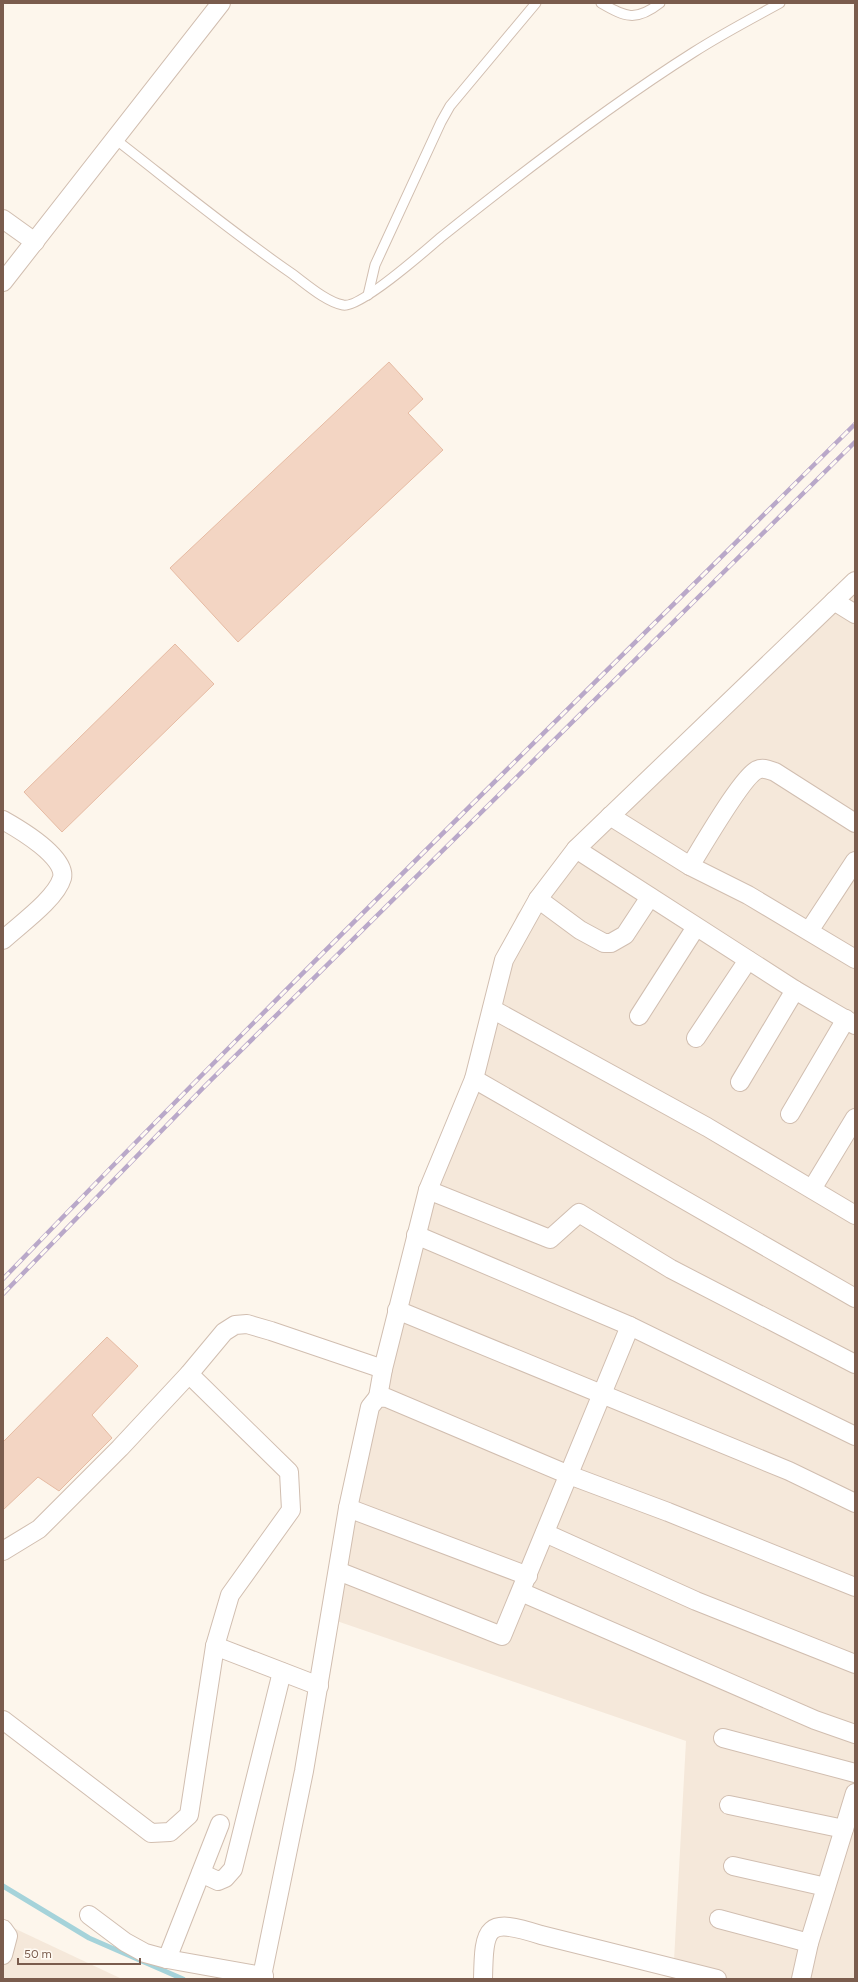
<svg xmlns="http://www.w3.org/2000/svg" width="858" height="1982" font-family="Figtree,sans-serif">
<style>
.residential{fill:#f5e8da}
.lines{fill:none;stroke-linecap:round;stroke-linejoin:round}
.stream{stroke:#a5d3da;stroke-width:5}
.building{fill:#f3d5c3;stroke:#e6bba3}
.service-casing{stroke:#d1beb0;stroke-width:11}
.minor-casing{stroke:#d1beb0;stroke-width:20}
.tertiary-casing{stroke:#d1beb0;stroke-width:24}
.service{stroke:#fff;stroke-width:9}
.minor{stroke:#fff;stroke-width:18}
.tertiary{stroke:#fff;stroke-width:22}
.rail-casing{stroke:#b9a8c9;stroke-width:4.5}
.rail{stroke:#fffaf3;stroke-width:3;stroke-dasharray:9;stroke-linecap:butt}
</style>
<rect width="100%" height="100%" fill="#fdf6ec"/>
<g class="residential">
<polygon points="855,569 855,1979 673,1979 686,1741 331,1619 343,1509 517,914"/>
<polygon points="3,1923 122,1979 3,1979"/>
</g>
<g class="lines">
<polyline class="stream" points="3,1886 89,1938 183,1979"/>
</g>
<g class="building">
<polygon points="389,362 423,399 408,413 443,450 238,642 170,568"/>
<polygon points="175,644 214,684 62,832 24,792"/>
<polygon points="107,1337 138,1366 92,1415 112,1438 59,1491 38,1477 3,1510 3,1442"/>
</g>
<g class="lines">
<g class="service-casing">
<g id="service">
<path d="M601 3C625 17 636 22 660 3"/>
<path d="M115 139C173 184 230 231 291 273 305 283 326 302 343 305 359 309 425 251 440 238 520 174 607 107 694 52 722 34 751 19 780 3"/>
<polyline points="368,295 375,265 441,122 450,106 536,3"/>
</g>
</g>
<g class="minor-casing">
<g id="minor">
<polyline points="3,219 35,242"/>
<polyline points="3,282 221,3"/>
<polyline points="834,601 855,614"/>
<polyline points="610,816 690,866 748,895 855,959"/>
<path d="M3 820C19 829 67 857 62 878 56 899 19 925 3 940"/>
<polyline points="576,849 795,990 855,1025"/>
<path d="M690 866C702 847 742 777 757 770 763 767 769 770 775 772L855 823"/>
<polyline points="538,899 580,930 604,943 611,943 625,935 650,897"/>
<polyline points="809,931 855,861"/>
<polyline points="492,1009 707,1127 855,1215"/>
<polyline points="639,1016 696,927"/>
<polyline points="696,1038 748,960"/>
<polyline points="474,1079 855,1298"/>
<polyline points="740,1082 795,990"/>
<polyline points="790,1114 846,1019"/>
<polyline points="812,1189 855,1118"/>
<polyline points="428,1190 550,1239 579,1213 671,1269 855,1364"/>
<polyline points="416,1235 630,1326 855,1436"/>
<polyline points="397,1310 789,1471 855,1503"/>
<polyline points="378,1397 383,1369 428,1190 474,1079 504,960 538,899 576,849 855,581"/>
<polyline points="348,1508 528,1576"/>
<polyline points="545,1533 696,1601 855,1664"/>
<polyline points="3,1551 39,1529 120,1448 189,1374 224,1332 235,1325 247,1324 271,1331 383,1369"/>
<polyline points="338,1571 502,1636 630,1326"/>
<polyline points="521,1592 815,1720 855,1734"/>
<polyline points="215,1646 319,1686"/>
<polyline points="3,1720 151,1833 170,1832 189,1815 215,1646 230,1595 291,1510 289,1472 189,1374"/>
<polyline points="723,1738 855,1773"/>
<polyline points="729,1805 844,1829"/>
<polyline points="733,1866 826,1887"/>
<polyline points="201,1873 218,1881 225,1878 233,1869 282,1672"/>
<polyline points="89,1915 125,1942 145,1953 167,1959 262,1976 304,1771 348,1508 370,1407 378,1397 387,1398 569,1475 668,1512 855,1587"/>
<polyline points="719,1919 809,1943"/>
<polyline points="3,1929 8,1936 3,1955"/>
<polyline points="167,1959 220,1824"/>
<path d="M483 1979C484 1926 486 1917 541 1935L717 1979"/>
<polyline points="801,1979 809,1943 855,1793"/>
</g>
</g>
<g class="tertiary-casing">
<polyline id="tertiary" points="262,1979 262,1976"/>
</g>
<use href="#service" class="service"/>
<use href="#minor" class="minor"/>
<use href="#tertiary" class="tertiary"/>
<g class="rail-casing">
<g id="rail">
<path d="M3 1279C282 989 570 708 855 424"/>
<polyline points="3,1294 205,1086 855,442"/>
</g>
</g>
<use href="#rail" class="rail"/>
</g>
<rect width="858" height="1982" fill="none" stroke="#7a5c4d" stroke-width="8"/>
<path d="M18 1958v6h122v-6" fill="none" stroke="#7a5c4d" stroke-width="2"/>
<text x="24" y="1958" font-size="12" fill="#7a5c4d" stroke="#fffaf3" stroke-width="3" paint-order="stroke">50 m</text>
</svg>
